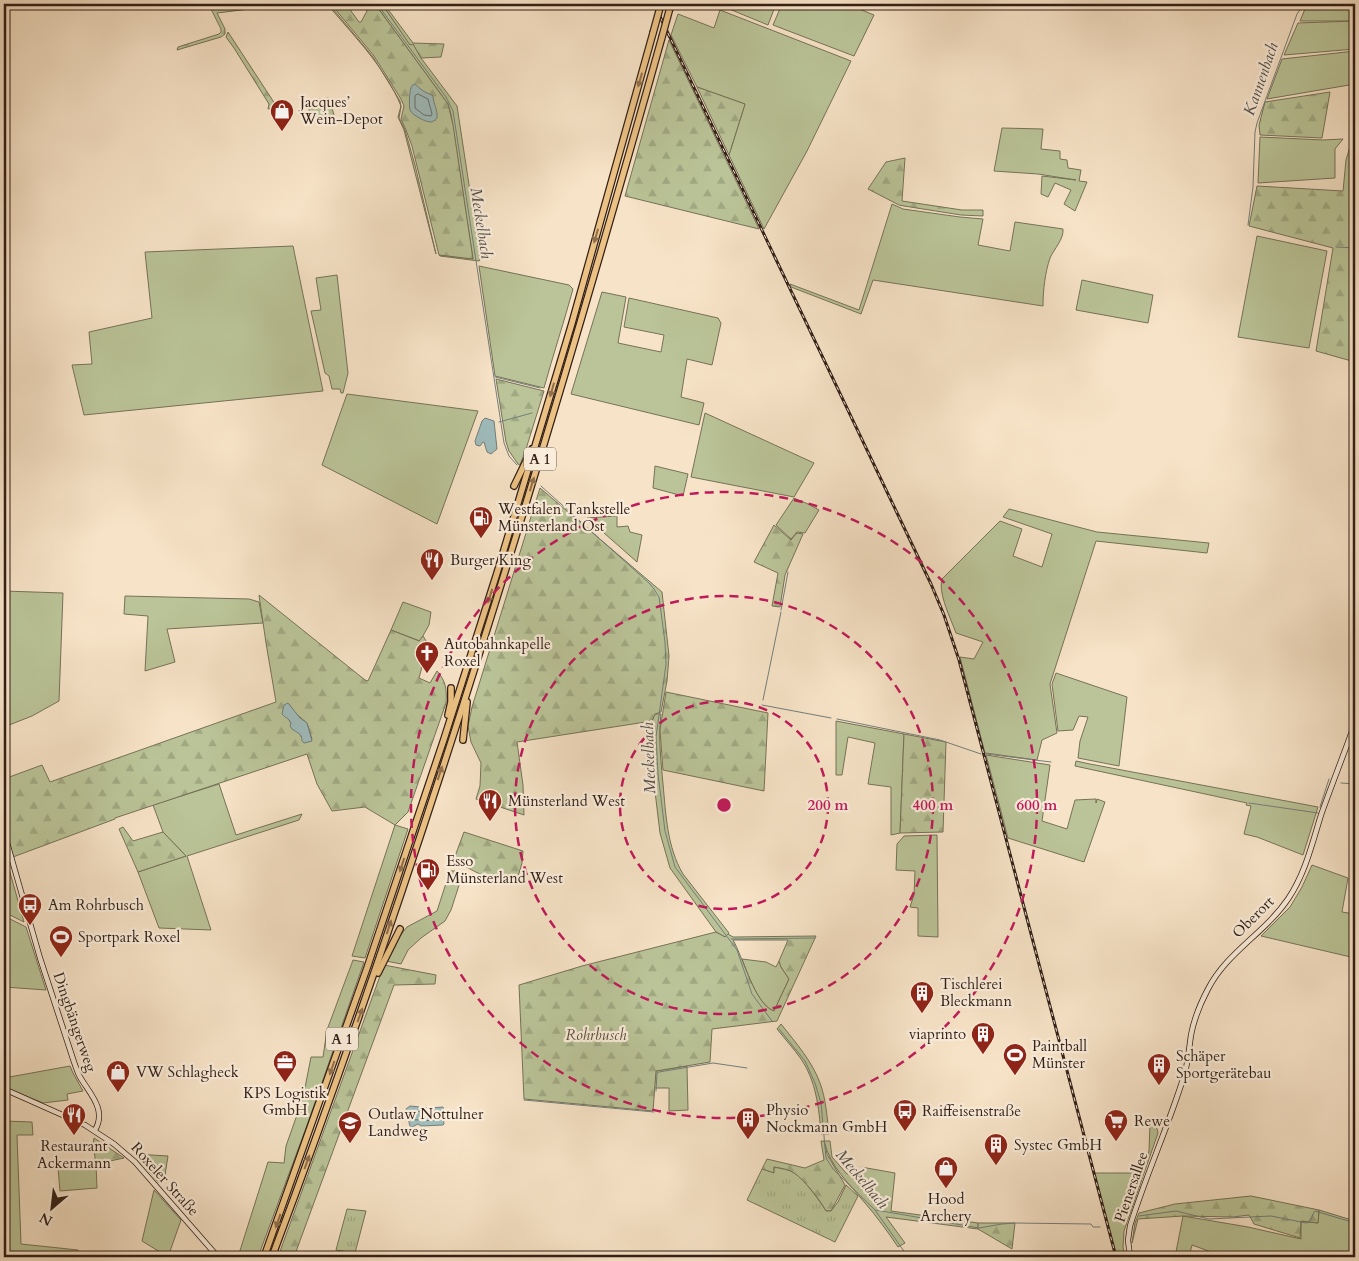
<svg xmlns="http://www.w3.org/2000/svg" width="1359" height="1261" font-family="Cardo,serif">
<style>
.grass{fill:#bac498;stroke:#767258}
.forest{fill:url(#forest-firs);stroke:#767258;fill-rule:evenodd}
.park{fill:url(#park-tufts);stroke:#767258}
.water{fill:#9fbdbd;stroke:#737e7b}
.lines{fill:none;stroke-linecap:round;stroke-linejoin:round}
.shore{stroke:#686e6a;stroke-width:1}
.stream{stroke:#737e7b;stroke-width:1}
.secondary-casing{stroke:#321f17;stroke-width:6}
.motorway-casing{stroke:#321f17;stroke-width:8}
.secondary{stroke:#faeddb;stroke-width:4.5}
.motorway{stroke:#ecc284;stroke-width:5.5}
.rail-casing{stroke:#321f17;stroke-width:3}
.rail{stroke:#faeddb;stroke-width:1;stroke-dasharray:4;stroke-linecap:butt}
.motorway-bridge-casing{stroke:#321f17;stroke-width:8;stroke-linecap:butt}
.motorway-bridge{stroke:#ecc284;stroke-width:5.5}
.oneway{fill:#8f704e}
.ring{fill:none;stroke:#c2185b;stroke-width:2.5;stroke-dasharray:9 6}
.labels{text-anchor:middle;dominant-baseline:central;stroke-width:4.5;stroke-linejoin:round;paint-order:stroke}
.shield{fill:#faeddb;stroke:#6e5d52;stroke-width:1}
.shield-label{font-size:14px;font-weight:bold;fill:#321f17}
.poi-label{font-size:15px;fill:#321f17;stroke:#faeddb;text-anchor:start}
.street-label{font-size:15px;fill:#321f17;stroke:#faeddb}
.park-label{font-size:15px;font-style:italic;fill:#5b513e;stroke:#faeddb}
.water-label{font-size:16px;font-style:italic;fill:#534e49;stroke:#faeddb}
.centre{fill:#c2185b;stroke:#faeddb;stroke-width:2.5}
.ring-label{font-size:15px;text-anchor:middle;font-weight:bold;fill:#c2185b;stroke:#faeddb;stroke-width:4.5;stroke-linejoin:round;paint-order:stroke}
</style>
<defs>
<pattern id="forest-firs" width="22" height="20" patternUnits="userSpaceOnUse" patternTransform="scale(1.25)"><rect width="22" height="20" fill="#bac498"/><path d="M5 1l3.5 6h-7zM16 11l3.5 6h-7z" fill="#a0a882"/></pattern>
<pattern id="park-tufts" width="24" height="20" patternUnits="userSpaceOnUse" patternTransform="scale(1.25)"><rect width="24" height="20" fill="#bac498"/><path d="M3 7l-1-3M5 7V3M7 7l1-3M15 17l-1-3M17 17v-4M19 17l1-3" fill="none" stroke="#a0a882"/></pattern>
</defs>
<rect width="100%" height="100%" fill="#f7e3c7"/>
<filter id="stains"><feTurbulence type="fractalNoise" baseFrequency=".004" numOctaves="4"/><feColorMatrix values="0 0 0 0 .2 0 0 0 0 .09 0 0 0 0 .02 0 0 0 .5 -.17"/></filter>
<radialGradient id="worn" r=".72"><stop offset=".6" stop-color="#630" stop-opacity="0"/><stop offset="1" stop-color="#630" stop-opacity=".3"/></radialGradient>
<g class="grass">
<polygon points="375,4 382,4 410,44 413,43 421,58 457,106 480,257 480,260 479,261 440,256 439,255 473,259 451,114 448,104"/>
<polygon points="717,4 776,4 768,25"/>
<polygon points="782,4 847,4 874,15 854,56 773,25"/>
<polygon points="1321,4 1355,4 1354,21 1300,21 1305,9"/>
<polygon points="720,10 851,61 807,151 764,229 729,155 745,104 697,87 671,35 678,14 714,28"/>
<polygon points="1355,21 1355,49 1284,55 1298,23"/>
<polygon points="1355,51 1355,84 1267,99 1282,59"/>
<polygon points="1002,128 1043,129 1041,149 1060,151 1060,159 1067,160 1068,168 1081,170 1079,181 1087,182 1075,211 1064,204 1071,190 1055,183 1048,197 1041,194 1042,176 1076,180 1038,174 994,171"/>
<polygon points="1260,137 1323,140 1343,139 1335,149 1335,178 1258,183"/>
<path d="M892 204 903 209 960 217 983 219 978 245 1010 251 1015 222 1063 229C1064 239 1054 249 1050 258 1045 273 1043 290 1043 306L873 280 861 314 791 287 790 284 859 310Z"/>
<polygon points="1257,236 1327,251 1309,348 1238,337"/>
<polygon points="293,246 323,391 84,415 72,365 92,364 89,332 152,318 145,252"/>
<path d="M479 266 569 285 573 289C564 322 553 355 544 388L495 376Z"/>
<polygon points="337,275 348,373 343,393 341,393 340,389 332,389 329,376 325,373 311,311 321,310 316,278"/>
<polygon points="1082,280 1153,295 1148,323 1076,310"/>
<polygon points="602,292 626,297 618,343 661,352 664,335 624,327 629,298 718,318 721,323 712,365 687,359 681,397 704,403 699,425 571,394"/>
<polygon points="347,394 478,411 437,524 322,465"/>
<polygon points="705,413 814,463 794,497 691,477"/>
<polygon points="655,466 688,474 683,496 653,488"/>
<polygon points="794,498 808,504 819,510 805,533 797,532 791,539 776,525"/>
<path d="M1009 509 1097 532 1209 543 1207 553 1096 541 1050 684 1057 733 1042 740 1037 760 985 753 960 657 974 659 983 642 956 633C951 619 938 594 942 579L1000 521 1022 529 1013 556 1042 567 1052 534 1003 517Z"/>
<polygon points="617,516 617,527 628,526 630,532 642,535 637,562 587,518"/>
<polygon points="4,591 63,593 59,701 32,716 4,727"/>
<polygon points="125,596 249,599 259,602 263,623 167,629 175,662 145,671 148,616 124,614"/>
<polygon points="403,602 431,612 429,625 420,641 391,630"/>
<polygon points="1056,673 1127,697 1119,766 1078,758 1080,741 1088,717 1079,716 1073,730 1058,731 1052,684"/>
<path d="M655 714H661C658 737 661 761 663 784 666 815 667 847 683 874L729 933 725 937 716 932 670 868 660 833 653 775 652 721Z"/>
<polygon points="836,721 904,734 900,833 891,835 891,787 868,784 875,743 848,737 842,775 836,775"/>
<polygon points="986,755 1050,765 1042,821 1067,829 1075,800 1096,799 1096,803 1097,799 1105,802 1084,862 1008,838"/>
<polygon points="1076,761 1090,764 1318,807 1303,855 1257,837 1244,834 1251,806 1246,805 1247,803 1075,766"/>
<polygon points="219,784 236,835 302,814 299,820 187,856 211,930 159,928 138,872 186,856 163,832 153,805"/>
<polygon points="395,825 408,829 365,958 352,956"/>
<polygon points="937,835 938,937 918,936 918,908 910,907 914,895 915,871 896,870 897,844 904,836"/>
<polygon points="1312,865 1348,878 1342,912 1355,914 1355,936 1352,950 1355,951 1355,958 1261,936 1290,907 1302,887"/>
<polygon points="9,869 24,922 4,912 4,871"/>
<polygon points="450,871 457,871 463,873 451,910 445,921 421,938 408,950 401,964 386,961 394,943 407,927 437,911"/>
<polygon points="10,919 26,927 46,990 4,987 4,932"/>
<path d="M742 959 766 962 776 967 779 961 781 967 789 979 774 1011C758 1005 748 974 742 959Z"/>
<polygon points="353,960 364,962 309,1120 258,1257 238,1257 268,1162 284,1163 286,1146 303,1098 311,1057 323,1057 327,1030"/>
<path d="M781 1024C796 1043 812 1061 820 1083 826 1099 827 1117 829 1134H821C819 1108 816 1081 801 1059 794 1049 785 1039 777 1029Z"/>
<polygon points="70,1066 73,1073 83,1091 67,1094 68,1100 43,1103 4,1087 4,1078"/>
<polygon points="687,1066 688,1110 669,1111 669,1088 654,1088 656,1071"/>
<polygon points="4,1121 32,1122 33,1135 17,1135 21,1244 78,1250 78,1257 4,1257"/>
<path d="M1150 1123C1156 1125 1157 1127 1158 1133L1124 1231 1123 1247 1125 1257H1117L1094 1173H1141L1149 1151Z"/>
<path d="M824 1141H830L832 1157 847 1174 861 1172V1167L895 1173 891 1211 978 1223V1229L886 1217 905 1243 898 1247C888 1232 877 1217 865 1203 848 1182 831 1168 824 1141Z"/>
<polygon points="134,1154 168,1156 165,1175 159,1183"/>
<polygon points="96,1164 97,1188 60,1191 58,1168"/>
<polygon points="154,1190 181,1220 168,1257 142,1241"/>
<polygon points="1319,1210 1355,1221 1355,1257 1225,1257 1192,1245 1189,1257 1175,1257 1183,1216 1248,1227 1301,1239 1301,1221 1318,1223"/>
</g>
<g class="forest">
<polygon points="216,4 290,4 217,13 225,29 225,34 221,37 177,50 178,47 219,34 221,32 221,29 211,9"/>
<path d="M327 4H329L373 57 400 101 401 107 399 118 405 130 415 165 436 254 404 130 398 117 401 106C385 67 354 36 327 4Z"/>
<polygon points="331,4 346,4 359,22 361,22 367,11 363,4 375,4 448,104 453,125 473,259 439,255 412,146 406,130 401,119 404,106 401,99 374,56"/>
<polygon points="382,4 384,4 413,43 444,44 441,57 421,58 413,44 410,45"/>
<polygon points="228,32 277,107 268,109 269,104 234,48 226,37"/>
<polygon points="669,40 759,229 625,196"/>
<polygon points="697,87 745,104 729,155"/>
<polygon points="1330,92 1322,138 1260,135 1259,125 1265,102"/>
<polygon points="329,98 337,125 310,114 307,101"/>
<polygon points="1355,130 1355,362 1316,351 1333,248 1249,226 1257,186 1343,191 1346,160"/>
<polygon points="905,158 902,201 962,210 983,210 983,216 961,215 904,206 899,205 868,189 886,162"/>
<polygon points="496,379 544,391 526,449 520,465 518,464 509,451 506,442"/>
<polygon points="540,488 662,592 669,656 667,681 661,712 655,714 652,721 517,742 523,785 524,815 476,799 480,786 481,763 471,742 468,726 472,707"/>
<polygon points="774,525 791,540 797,533 803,534 785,575 780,607 772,606 778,573 754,562"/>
<path d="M259 595 365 680 368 681 391 630 419 641 423 636 428 644 419 678 430 683 437 671C446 681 447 690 446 703L408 812 395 825 365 807 332 811 317 784 307 754 115 818V819L13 857 4 832V779L42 765 50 782 276 702 266 643ZM289 704 294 712 307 723 312 739 302 738 298 731 294 730 291 723 287 717Z"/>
<polygon points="666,692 768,713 764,791 663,770 660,730"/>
<polygon points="904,734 946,742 943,832 900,833"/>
<polygon points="123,827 133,841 163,832 186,856 138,872 119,829"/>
<path d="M464 832 523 851 522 863 517 880C504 889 466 868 454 859Z"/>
<path d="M716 932 725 937 728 934 733 937 816 936 777 1021 712 1029 710 1062 656 1071 653 1111 524 1099 519 985 582 966ZM733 940H788L779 961 781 967 789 979 774 1011C755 1005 743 957 733 940Z"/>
<polygon points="384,965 436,975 435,984 394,985 294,1257 278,1257"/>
<polygon points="94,1138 124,1158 96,1164 93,1144"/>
<path d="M821 1141H824L827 1154 845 1185 831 1211H826C820 1200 802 1176 790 1171 786 1169 780 1168 774 1167V1173L762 1169 767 1159 805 1168 824 1160Z"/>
<polygon points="1251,1196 1319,1210 1318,1223 1301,1221 1300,1238 1254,1224 1249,1215 1233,1217 1183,1216 1138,1219 1132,1243 1135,1223 1139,1213 1175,1204"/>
<polygon points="978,1223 1015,1223 1012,1249 978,1229"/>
</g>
<g class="park">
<path d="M774 1167C781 1169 788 1169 794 1173 805 1180 819 1200 826 1211H831L838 1202 846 1185 858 1196 835 1242 747 1200 762 1169 774 1173Z"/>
<polygon points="347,1209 366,1211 355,1253 336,1250"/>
</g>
<g class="water">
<path d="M415 84C418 86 419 88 422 90 425 93 429 93 433 96 433 103 438 110 437 118 435 120 434 121 431 122 425 122 412 115 410 110 409 107 409 89 412 86 412 85 414 85 415 84Z"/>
<polygon points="485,418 494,421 497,449 491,454 487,452 484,442 483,442 480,446 476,445 475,441 482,421"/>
<path d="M288 703 300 718 307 723 312 741 304 743 302 741C302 733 297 733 292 729L290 726 291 723C288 717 285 718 282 714L284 705Z"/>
<polygon points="410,1106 430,1108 443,1107 444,1110 443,1115 444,1124 443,1125 421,1126 418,1124 412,1127 410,1126 407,1115 406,1109"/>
</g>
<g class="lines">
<g class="shore">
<polygon points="418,94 428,99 432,114 431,116 424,115 415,108 415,96"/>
<path d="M414 1111 429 1113H436L437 1114 438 1118C431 1123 422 1119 415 1120L412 1114Z"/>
</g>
<g class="stream">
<polyline points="377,4 446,97 453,111 504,443 509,456 517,465"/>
<polyline points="1248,225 1253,187 1255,132 1257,123 1297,14 1304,4"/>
<polyline points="1336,247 1355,248"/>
<polyline points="495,377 540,388"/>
<polyline points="499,422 532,413"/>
<polyline points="541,486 650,584 654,589 659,597 665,642 666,664 656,737 658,774 665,831 675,867 737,950 752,994 772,1021"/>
<polyline points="781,610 788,572"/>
<polyline points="763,700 781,612"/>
<polyline points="762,705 831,718"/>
<polyline points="837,719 940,740 981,754"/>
<polyline points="986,754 1051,762"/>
<polyline points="1341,783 1355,784"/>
<polyline points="1249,803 1318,813"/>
<polyline points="1320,807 1329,779"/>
<polyline points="731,939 815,938"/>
<polyline points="779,1029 805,1061 815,1083 821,1103 826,1158 833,1169 875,1210 908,1257"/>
<polyline points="656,1091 657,1073 659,1072 713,1063 747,1068"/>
<polyline points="524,1100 654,1112"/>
<polyline points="876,1210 979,1228 1002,1224 1015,1223 1091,1224 1093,1227 1100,1227"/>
<path d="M1139 1216 1176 1211 1209 1219 1271 1216 1306 1223C1313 1222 1311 1215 1315 1211L1355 1223"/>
</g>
<g class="secondary-casing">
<g id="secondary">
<path d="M4 832 40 958 74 1062C76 1067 77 1072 80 1077 90 1094 107 1110 95 1130"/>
<polyline points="4,1089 85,1125 114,1144 135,1162 218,1257"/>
<path d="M1130 1257 1128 1240 1130 1226C1146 1175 1168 1127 1184 1076 1188 1063 1189 1049 1191 1035 1194 1019 1200 1004 1208 989 1227 952 1265 933 1288 899 1305 874 1312 844 1321 815 1332 784 1344 754 1355 723"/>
</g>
</g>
<g class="motorway-casing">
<g id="motorway">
<polyline points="514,486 532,449"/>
<polyline points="448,715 451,702 451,688"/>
<polyline points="463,740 467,702"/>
<polyline points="378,973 400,929"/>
<polyline points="264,1257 367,968 444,739 497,573 572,323 653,33"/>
<path d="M272 1257C422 857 547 448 662 37"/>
</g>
</g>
<use href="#secondary" class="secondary"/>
<use href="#motorway" class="motorway"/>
<g class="rail-casing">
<polyline id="rail" points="654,4 931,584 944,615 959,660 1116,1257"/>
</g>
<use href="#rail" class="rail"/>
<g class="motorway-bridge-casing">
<g id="motorway-bridge">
<polyline points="653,33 661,4"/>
<polyline points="662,37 671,4"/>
</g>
</g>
<use href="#motorway-bridge" class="motorway-bridge"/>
</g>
<defs><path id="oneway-solid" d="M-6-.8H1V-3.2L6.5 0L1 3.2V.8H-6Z" transform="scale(1.25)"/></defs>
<g class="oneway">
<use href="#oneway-solid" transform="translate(640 80) rotate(106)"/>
<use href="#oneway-solid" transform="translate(596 236) rotate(106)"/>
<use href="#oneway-solid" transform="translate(552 390) rotate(106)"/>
<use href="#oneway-solid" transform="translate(532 484) rotate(-73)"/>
<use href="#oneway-solid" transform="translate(490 596) rotate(108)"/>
<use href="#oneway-solid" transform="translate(440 773) rotate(-72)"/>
<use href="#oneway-solid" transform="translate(402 865) rotate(108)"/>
<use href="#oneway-solid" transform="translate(389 927) rotate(-72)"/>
<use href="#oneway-solid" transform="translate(360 1015) rotate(-70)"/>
<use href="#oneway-solid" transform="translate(332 1068) rotate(109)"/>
<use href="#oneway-solid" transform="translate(307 1162) rotate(-70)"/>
<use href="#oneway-solid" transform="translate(278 1221) rotate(110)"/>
</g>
<g class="ring">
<circle cx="724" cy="805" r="104"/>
<circle cx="724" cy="805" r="209"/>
<circle cx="724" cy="805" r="313"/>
</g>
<defs>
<g id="shop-pin" transform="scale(1.25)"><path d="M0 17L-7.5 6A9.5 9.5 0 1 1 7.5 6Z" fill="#8f2418" stroke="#faeddb"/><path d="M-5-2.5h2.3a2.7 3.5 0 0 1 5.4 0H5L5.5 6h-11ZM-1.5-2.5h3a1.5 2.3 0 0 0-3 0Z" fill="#fff"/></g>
<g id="fuel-pin" transform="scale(1.25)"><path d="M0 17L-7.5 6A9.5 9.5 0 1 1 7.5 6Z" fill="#8f2418" stroke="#faeddb"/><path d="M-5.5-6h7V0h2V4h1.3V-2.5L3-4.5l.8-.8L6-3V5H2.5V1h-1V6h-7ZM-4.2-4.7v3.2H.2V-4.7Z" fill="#fff"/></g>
<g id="restaurant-pin" transform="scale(1.25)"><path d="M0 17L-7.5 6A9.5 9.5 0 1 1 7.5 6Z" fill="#8f2418" stroke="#faeddb"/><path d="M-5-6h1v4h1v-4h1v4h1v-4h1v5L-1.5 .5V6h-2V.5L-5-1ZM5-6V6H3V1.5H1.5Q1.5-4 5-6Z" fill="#fff"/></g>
<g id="church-pin" transform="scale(1.25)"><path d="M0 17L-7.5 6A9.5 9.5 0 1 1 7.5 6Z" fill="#8f2418" stroke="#faeddb"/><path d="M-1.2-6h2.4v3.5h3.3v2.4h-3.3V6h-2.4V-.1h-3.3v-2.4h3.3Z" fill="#fff"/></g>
<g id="bus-pin" transform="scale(1.25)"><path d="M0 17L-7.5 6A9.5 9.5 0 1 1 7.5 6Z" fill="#8f2418" stroke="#faeddb"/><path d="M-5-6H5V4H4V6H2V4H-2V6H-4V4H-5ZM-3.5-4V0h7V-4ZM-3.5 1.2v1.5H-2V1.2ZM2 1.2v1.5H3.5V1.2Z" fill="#fff"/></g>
<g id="stadium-pin" transform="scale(1.25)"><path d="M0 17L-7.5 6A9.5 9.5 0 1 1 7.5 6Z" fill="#8f2418" stroke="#faeddb"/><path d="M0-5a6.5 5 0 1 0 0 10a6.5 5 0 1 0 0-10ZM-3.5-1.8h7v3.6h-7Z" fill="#fff"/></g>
<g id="building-pin" transform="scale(1.25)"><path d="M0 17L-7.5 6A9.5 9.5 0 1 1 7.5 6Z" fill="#8f2418" stroke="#faeddb"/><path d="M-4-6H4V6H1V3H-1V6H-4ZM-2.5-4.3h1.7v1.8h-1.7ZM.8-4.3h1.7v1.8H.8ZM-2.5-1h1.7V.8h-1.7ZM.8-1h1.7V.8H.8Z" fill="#fff"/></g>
<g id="office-pin" transform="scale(1.25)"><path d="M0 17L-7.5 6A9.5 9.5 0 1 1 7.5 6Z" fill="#8f2418" stroke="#faeddb"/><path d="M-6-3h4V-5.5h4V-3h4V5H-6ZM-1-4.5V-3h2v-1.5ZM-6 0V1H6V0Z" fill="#fff"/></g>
<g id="supermarket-pin" transform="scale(1.25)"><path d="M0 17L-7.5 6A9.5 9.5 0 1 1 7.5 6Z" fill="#8f2418" stroke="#faeddb"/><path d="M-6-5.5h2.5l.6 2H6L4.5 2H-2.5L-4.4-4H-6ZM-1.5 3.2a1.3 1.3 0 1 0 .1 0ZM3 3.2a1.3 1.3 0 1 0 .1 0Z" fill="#fff"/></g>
<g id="school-pin" transform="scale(1.25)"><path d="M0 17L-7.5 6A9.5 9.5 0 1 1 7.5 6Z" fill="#8f2418" stroke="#faeddb"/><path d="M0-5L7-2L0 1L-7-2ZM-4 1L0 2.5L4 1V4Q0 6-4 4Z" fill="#fff"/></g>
</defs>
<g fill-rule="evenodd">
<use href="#shop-pin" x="282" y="111"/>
<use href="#fuel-pin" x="481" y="518"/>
<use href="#restaurant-pin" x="432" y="560"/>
<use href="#church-pin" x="427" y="653"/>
<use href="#restaurant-pin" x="490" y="801"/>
<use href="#fuel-pin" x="428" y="870"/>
<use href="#bus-pin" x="30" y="905"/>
<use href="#stadium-pin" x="61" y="937"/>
<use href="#building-pin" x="922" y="993"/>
<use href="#building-pin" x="983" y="1034"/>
<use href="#stadium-pin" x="1015" y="1055"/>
<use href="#office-pin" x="285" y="1062"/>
<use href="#building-pin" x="1159" y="1065"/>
<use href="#shop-pin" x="118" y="1072"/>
<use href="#bus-pin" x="905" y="1111"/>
<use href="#restaurant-pin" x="74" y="1115"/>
<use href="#building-pin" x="748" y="1119"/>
<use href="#supermarket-pin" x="1116" y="1121"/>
<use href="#school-pin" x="350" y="1123"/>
<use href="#building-pin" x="996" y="1145"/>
<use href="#shop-pin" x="946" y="1168"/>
</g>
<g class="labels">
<g class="shield">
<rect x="524" y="447.5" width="32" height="23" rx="4"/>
<rect x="326" y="1027.5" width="32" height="23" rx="4"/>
</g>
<g class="shield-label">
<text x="540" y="459">A 1</text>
<text x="342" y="1039">A 1</text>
</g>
<g class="poi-label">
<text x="300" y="102">Jacques’<tspan x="300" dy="17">Wein-Depot</tspan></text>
<text x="498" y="509">Westfalen Tankstelle<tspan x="498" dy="17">Münsterland Ost</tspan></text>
<text x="450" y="560">Burger King</text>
<text x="444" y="644">Autobahnkapelle<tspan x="444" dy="17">Roxel</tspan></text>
<text x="508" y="801">Münsterland West</text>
<text x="446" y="861">Esso<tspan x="446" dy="17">Münsterland West</tspan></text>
<text x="48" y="905">Am Rohrbusch</text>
<text x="78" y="937">Sportpark Roxel</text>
<text x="940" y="984">Tischlerei<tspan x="940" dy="17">Bleckmann</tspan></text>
<text x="966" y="1034" text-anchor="end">viaprinto</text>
<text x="1032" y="1046">Paintball<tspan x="1032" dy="17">Münster</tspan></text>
<text x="1176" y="1056">Schäper<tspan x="1176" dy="17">Sportgerätebau</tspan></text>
<text x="136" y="1072">VW Schlagheck</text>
<text x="285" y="1093" text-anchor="middle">KPS Logistik<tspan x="285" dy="17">GmbH</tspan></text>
<text x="766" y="1110">Physio<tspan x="766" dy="17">Nockmann GmbH</tspan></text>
<text x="922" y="1111">Raiffeisenstraße</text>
<text x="368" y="1114">Outlaw Nottulner<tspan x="368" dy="17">Landweg</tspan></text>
<text x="1134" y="1121">Rewe</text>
<text x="1014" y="1145">Systec GmbH</text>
<text x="74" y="1146" text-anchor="middle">Restaurant<tspan x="74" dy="17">Ackermann</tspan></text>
<text x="946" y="1199" text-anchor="middle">Hood<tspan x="946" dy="17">Archery</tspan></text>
</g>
<g class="street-label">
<text transform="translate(1253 917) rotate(-45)">Oberort</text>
<text transform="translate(75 1022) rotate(71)">Dingbängerweg</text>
<text transform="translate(165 1179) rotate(48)">Roxeler Straße</text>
<text transform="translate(1131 1187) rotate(-71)">Pienersallee</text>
</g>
<g class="park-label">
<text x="596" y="1035">Rohrbusch</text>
</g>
<g class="water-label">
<text transform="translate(1261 79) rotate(-71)">Kannenbach</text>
<text transform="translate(481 223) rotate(81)">Meckelbach</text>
<text transform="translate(649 758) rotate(-92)">Meckelbach</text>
<text transform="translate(862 1179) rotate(50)">Meckelbach</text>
</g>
</g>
<circle cx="724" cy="805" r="8" class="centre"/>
<g class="ring-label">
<text x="828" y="810">200 m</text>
<text x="933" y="810">400 m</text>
<text x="1037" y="810">600 m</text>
</g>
<rect width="1359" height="1261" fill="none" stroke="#f7e3c7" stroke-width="20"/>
<rect x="5" y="5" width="1349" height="1251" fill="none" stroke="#321f17" stroke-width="2.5"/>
<rect x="10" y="10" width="1339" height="1241" fill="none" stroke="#321f17"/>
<g transform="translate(52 1208) rotate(208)" stroke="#faeddb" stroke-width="4" paint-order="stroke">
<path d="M0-4L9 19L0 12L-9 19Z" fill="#321f17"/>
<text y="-8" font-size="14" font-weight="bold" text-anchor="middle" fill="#321f17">N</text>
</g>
<rect width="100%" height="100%" filter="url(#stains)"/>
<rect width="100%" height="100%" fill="url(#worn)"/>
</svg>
